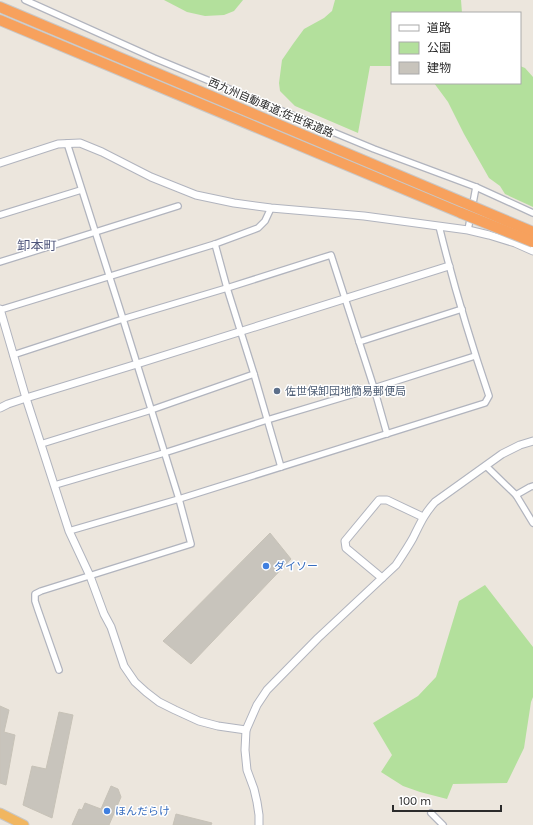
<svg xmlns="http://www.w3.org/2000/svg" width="533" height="825" font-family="Karla,'Noto Sans JP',sans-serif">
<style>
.green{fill:#b3e09c}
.building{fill:#c8c4bc;stroke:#c7c2b7}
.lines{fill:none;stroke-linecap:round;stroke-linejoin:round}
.minor-casing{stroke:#b1b4be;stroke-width:8}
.tertiary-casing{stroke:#b1b4be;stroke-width:9}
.trunk-casing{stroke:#c8c8c8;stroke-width:11}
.motorway-casing{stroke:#c8c8c8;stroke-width:12}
.minor{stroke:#fff;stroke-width:5.5}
.tertiary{stroke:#fff;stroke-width:7}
.trunk{stroke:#f1b660;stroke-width:9}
.motorway{stroke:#f7a15d;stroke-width:10}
.motorway-bridge-casing{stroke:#c8c8c8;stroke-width:12;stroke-linecap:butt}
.motorway-bridge{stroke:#f7a15d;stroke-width:10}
.service-dot{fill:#5c6f8a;stroke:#fff;stroke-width:1.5}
.shop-dot{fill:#3f7fe0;stroke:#fff;stroke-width:1.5}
.labels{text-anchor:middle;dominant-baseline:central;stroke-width:3;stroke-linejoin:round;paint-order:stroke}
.street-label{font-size:11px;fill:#2b2b2b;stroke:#fff}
.service-label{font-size:11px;fill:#4e5e75;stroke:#fff;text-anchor:start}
.shop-label{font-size:11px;fill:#366cbe;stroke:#fff;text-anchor:start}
.quarter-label{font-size:13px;fill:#4d547a;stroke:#fff}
</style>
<rect width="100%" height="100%" fill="#ece6dd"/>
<g class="green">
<polygon points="164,0 243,0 234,11 224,15 205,16 187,12"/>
<polygon points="335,0 461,0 462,13 392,13 392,66 370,66 358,133 295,106 280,91 279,83 282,60 293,44 304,29 324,18 332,11"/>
<polygon points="520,66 525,68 533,77 533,207 505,194 500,186 489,178 464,134 448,102 434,83 520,83"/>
<polygon points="485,585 533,647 533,697 531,702 524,748 507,783 453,784 447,799 420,792 403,786 381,772 392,755 373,723 418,696 436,677 459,601"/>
</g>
<g class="building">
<polygon points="270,533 291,559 191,664 163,641"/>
<polygon points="0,706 9,710 4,732 15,735 6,785 0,783"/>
<polygon points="59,712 73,715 52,818 23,805 32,766 46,769"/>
<polygon points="111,786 118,789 121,797 109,825 72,825 79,809 82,810 85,803 101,809"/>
<polygon points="176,814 212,823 211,825 173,825"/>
</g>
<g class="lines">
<g class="minor-casing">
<g id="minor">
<polyline points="25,0 154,58 374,149 476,187 533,213"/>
<polyline points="0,215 81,190"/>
<polyline points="468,230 476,187"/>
<polyline points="215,244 227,288 254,374 281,467"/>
<polyline points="0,262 178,206"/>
<polyline points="0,310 215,244 258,228 265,221 271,208"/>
<polyline points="359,342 462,309"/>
<polyline points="13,355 123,319 227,288 331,255 374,388 387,434"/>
<polyline points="41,444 151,410 254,374"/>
<polyline points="486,466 516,495 533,523"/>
<polyline points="55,485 164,453 267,420 374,388 475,356"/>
<polyline points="516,495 530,487 533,486"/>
<path d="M69 531 179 499 485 403 489 396C470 340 453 283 439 226"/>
<polyline points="59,670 38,610 35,601 35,594 41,591 191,544 179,499 123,319 67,143"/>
<polyline points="431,813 443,825"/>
</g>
</g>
<g class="tertiary-casing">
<g id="tertiary">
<polyline points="0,163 58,144 80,143 102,152 151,177 196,195 234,203 271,208 364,216 468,230 489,235 515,243 533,251"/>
<polyline points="0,309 26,398 69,531 90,576 104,614 111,627 124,666 135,682 146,692 159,702 175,710 199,721 218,726 246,730"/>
<polyline points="0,408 8,404 26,398 137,364 449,266"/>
<polyline points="382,578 346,548 345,541 379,500 387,500 423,517"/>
<path d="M259 825V815L257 802 254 789 247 770 245 750 246 730 257 705 267 690 318 638 396 565C402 556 408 547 413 538 420 524 424 514 435 502L502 454 520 445 533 441"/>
</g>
</g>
<g class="trunk-casing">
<polyline id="trunk" points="0,813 24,825"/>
</g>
<g class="motorway-casing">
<g id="motorway">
<polyline points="0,7 467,204"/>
<polyline points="0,20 461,213"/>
</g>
</g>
<use href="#minor" class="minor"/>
<use href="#tertiary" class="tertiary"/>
<use href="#trunk" class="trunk"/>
<use href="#motorway" class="motorway"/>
<g class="motorway-bridge-casing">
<g id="motorway-bridge">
<polyline points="467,204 533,232"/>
<polyline points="461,213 533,242"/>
</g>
</g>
<use href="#motorway-bridge" class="motorway-bridge"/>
</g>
<circle class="service-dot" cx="277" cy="391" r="4"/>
<g class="shop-dot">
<circle cx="266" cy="566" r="4"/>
<circle cx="107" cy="811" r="4"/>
</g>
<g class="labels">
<g class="street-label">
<text transform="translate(271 108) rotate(23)">西九州自動車道;佐世保道路</text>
</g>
<g class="service-label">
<text x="285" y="391">佐世保卸団地簡易郵便局</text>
</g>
<g class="shop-label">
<text x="274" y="566">ダイソー</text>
<text x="115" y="811">ほんだらけ</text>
</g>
<g class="quarter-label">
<text x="37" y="245">卸本町</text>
</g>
</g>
<rect x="391" y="12" width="130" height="72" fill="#ffffff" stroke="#aaaaaa"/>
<rect x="399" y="25" width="20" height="6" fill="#ffffff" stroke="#aaaaaa"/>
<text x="427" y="32" font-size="12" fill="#2b2b2b">道路</text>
<rect x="399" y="42" width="20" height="12" fill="#b3e09c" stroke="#aaaaaa"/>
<text x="427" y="52" font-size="12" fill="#2b2b2b">公園</text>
<rect x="399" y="62" width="20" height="12" fill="#c8c4bc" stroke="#aaaaaa"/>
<text x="427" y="72" font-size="12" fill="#2b2b2b">建物</text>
<path d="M393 805v6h108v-6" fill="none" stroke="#2b2b2b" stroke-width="2"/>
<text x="399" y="805" font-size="12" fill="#2b2b2b" stroke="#ffffff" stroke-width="3" paint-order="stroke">100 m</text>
</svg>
